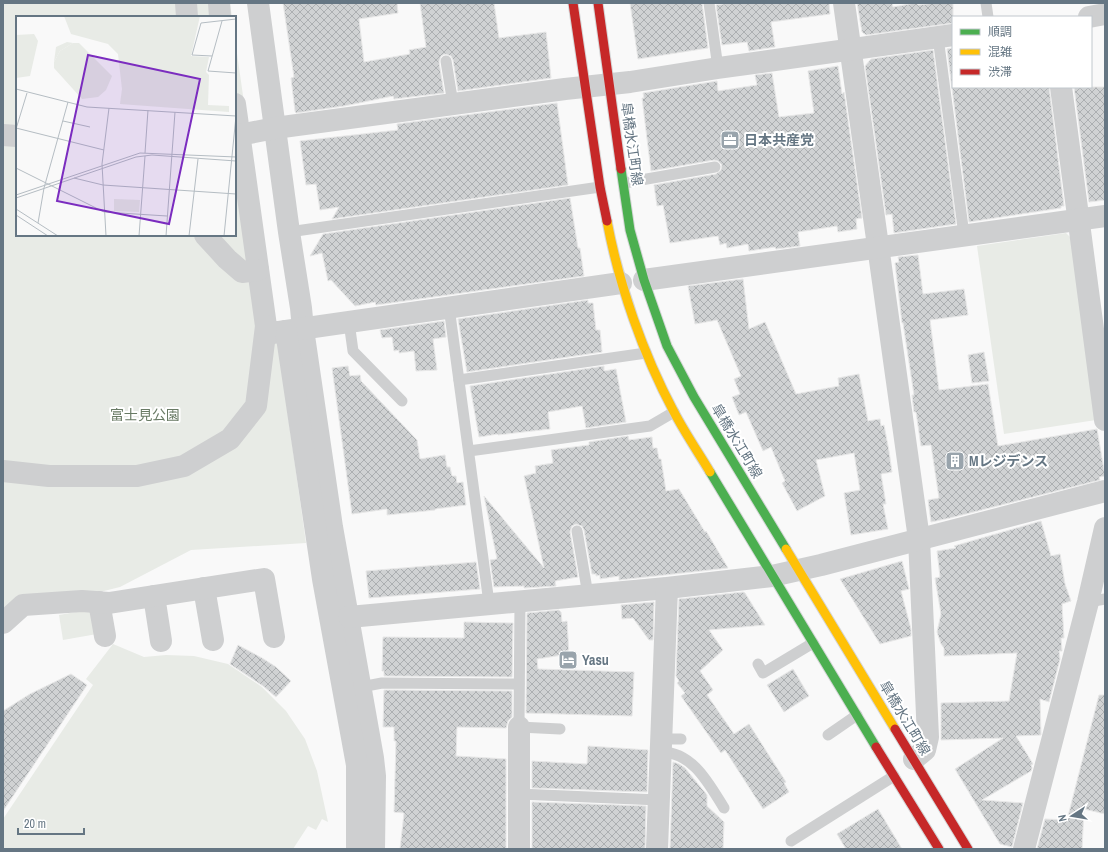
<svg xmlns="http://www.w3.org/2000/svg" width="1108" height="852" font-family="'Archivo Narrow','Noto Sans JP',sans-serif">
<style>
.park{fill:#e8ebe6}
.building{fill:url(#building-cross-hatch);stroke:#e8e8e8}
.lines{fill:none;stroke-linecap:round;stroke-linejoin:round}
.fast-casing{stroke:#d5d6d7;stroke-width:11}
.slow-casing{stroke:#d5d6d7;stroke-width:11}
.jam-casing{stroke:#d5d6d7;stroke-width:11}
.lane{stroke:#cecfd0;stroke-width:11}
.street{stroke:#cecfd0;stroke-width:22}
.fast{stroke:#4caf50;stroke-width:9}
.slow{stroke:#ffc107;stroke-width:9}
.jam{stroke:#c62828;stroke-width:9}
.labels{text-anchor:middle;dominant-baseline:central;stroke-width:4;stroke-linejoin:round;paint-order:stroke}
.poi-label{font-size:14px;font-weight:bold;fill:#657683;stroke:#fff;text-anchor:start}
.street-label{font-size:14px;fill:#657683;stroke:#fff}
.park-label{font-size:14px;fill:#687a64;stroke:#fff}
.inset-road{fill:none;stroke:#b5bdc3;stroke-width:1}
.view{fill:#7b2cbf;fill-opacity:0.15;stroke:#7b2cbf;stroke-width:2}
.inset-edge{fill:none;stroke:#657683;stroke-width:2}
</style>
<defs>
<pattern id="building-cross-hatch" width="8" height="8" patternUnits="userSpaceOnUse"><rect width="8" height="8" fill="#d0d2d3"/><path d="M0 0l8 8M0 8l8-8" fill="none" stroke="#acafb1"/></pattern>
</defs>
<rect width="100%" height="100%" fill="#f9f9f9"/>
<g class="park">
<polygon points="3,3 230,3 232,17 17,17 17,235 235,235 235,39 306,543 191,550 120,587 3,616"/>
<polygon points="1066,233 1071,238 1096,420 1004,434 977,246"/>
<polygon points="93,609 97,634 63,640 59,615"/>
<polygon points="113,644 144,657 166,655 194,656 228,664 262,687 286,711 305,739 317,771 328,822 322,819 316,830 308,826 293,849 3,849 3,819 93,685 86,679"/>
</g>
<g class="building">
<polygon points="283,3 397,3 398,13 359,19 364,62 410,54 409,50 426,47 420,3 494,3 499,38 546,32 551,78 458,91 453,60 451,56 445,54 441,56 439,62 444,93 394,99 393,96 344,106 296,113 295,111 291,78 294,77"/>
<polygon points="630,3 702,3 708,48 638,59"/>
<polygon points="730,3 829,3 830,14 771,22 775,47 749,51 747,42 722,45 716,5"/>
<polygon points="857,3 892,3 893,7 915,3 917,3 918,5 935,3 953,3 953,23 866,35 862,32"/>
<polygon points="953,48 953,87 1049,87 1064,206 1061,206 1061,208 969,222 947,49"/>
<polygon points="933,50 956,224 894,233 892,214 886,215 865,66 871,59"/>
<polygon points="838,66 842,94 844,92 862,218 856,219 857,229 838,232 837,226 798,232 800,246 776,249 775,247 749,251 748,244 727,248 726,243 720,245 718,236 670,243 663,205 657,206 654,185 716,174 721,170 722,165 718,161 714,160 651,171 642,98 644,98 643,93 717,81 718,91 757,85 755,75 772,73 779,117 814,113 808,71"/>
<polygon points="1074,87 1105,87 1105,200 1089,202"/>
<polygon points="557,103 568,185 332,219 339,207 320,210 316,184 306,185 300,141 398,130 397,124"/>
<polygon points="570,198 578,248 580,248 584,276 376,305 375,302 355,306 331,280 328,281 322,253 310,256 323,234"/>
<polygon points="918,255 923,294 964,289 968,315 930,320 939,390 988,384 998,446 1097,429 1105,476 1099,477 1100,480 950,518 931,522 928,500 939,498 931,445 921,446 916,412 914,412 912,395 914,395 903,323 902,323 895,263 899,262 898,257"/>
<polygon points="743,279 749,329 765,322 796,394 839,386 838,378 859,374 868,421 880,419 881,426 884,425 889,451 892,472 881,474 886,504 883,504 888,529 851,535 844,493 860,490 854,453 816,460 825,496 797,511 782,483 785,481 771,447 763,451 746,412 739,415 732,397 740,394 734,379 741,376 717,320 695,324 688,286"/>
<polygon points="588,300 588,303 593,303 596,330 600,330 602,352 467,372 458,319"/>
<polygon points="444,321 446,337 433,339 437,370 416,371 414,351 399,353 399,350 394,351 392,337 382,338 380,330"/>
<polygon points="984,352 989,381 972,383 968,355"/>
<polygon points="348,366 350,376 360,375 361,381 417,440 420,459 445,455 447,467 450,467 452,476 456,476 457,483 463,482 466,505 435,509 435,510 387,515 387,509 352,514 332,368"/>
<polygon points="604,366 604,371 616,369 626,422 586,428 582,406 548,412 550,429 498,435 498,434 479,437 470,386"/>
<polygon points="628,436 629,440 652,437 653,448 657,448 659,459 661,459 666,491 679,489 705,532 706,531 728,568 619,580 619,576 600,579 600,575 596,576 596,574 592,574 584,530 582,526 576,524 572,526 570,532 578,577 555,581 556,586 524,588 524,586 494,587 490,560 497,559 484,496 544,568 524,476 536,473 535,466 553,463 551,450 589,445 589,442"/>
<polygon points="1041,521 1051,556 1060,554 1065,584 1071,601 1062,604 1064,638 1061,638 1062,651 1059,651 1060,659 1049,702 1040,699 1041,735 1016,736 1033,764 1031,765 1032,768 1031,771 982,800 1023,803 1012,847 1000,844 955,769 1003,738 941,740 941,703 1009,701 1017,653 944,656 944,648 941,644 937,632 941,614 935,578 940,577 937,551 956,548 954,546"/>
<polygon points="902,561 909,589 901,591 911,629 911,636 880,644 840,579"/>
<polygon points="476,562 480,589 369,598 366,571"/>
<polygon points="743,592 745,593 765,625 709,630 723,650 700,671 713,690 707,695 734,734 749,724 786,782 784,783 789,792 763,809 725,750 721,753 681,696 685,693 677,683 679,681 676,676 679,599"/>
<polygon points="654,602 653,640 649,640 633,618 622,619 621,605"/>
<polygon points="559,610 561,612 562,622 567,621 569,654 537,659 538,669 634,672 632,716 526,713 527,613"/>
<polygon points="464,622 513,623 512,677 384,676 384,671 382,671 383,637 464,638"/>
<polygon points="238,645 262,658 276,667 291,681 276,697 263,686 230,664"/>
<polygon points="793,669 809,696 784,712 767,685"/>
<polygon points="71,674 87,685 3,811 3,711 30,694"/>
<polygon points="384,690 512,691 512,717 508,721 506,728 457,727 456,756 506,759 506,849 400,849 404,813 394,812 396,741 394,741 394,727 383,727"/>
<polygon points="1099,695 1105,695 1105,814 1084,809 1082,849 1037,849 1045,819 1067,820"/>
<polygon points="588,746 648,750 647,792 532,788 532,761 587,764"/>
<polygon points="673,762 679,764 685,768 707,795 707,806 724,822 723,849 670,849"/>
<polygon points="532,802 646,806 645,849 532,849"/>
<polygon points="878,809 902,849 846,849 837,834"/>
</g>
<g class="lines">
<g class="fast-casing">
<g id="fast">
<polyline points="621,169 630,230 644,280 667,346 694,397 786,549"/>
<polyline points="710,472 876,747"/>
</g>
</g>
<g class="slow-casing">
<g id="slow">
<path d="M607 221C619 285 643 354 674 412 685 433 698 452 710 472"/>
<polyline points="786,549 895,729"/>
</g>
</g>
<g class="jam-casing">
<g id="jam">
<polyline points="573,3 600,187 607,221"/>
<polyline points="598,3 621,169"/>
<polyline points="895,729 968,849"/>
<polyline points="876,747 939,849"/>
</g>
</g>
<g class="lane">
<polyline points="709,3 718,68"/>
<polyline points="986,3 988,17"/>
<polyline points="938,37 964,235"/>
<polyline points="446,61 453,104"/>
<polyline points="624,183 715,167"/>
<polyline points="289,232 600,187"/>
<polyline points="449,307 489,603"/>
<polyline points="349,322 353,351 402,401"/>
<polyline points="459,380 646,353"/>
<polyline points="469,451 650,426 674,412"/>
<polyline points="577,531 588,595"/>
<polyline points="520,601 519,727 560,729"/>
<polyline points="1088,602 1105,599"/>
<polyline points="758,664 763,673 813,643"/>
<polyline points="361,687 382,683 519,684"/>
<polyline points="828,735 857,715"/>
<polyline points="661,739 681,739"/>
<path d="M661 752C693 752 709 784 724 808"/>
<polyline points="519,794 659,800"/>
<polyline points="791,841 894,776"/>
</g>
<g class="street">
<polyline points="186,3 187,17"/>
<polyline points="219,3 220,17"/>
<polyline points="258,3 289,232 301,308 303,329 332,527 373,758 375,776 374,849"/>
<polyline points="844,3 919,539 928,737 925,750 914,759"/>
<polyline points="1089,17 1105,14"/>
<polyline points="1061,87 1105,420"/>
<polyline points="235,104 266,326 272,333 621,283"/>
<polyline points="3,135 17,136"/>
<polyline points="239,135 275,128 565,89 630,82 718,68 953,35"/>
<polyline points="205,235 227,259 242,272 258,270"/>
<polyline points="644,280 1105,216"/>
<polyline points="286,331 323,579 357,765 357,849"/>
<polyline points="3,471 49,476 137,476 184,466 230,439 256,406 266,326"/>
<polyline points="204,588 213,640"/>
<polyline points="154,596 161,641"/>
<polyline points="99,602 105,636"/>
<polyline points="349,617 667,588 772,576 821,565 1105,491"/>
<polyline points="3,623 23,605 82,601 109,603 264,579 274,637"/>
<polyline points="519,849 519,727"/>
<polyline points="657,849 667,588"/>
<polyline points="1024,849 1088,602 1105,528"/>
</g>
<use href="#fast" class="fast"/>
<use href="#slow" class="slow"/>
<use href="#jam" class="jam"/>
</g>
<defs>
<g id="office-square" transform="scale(1)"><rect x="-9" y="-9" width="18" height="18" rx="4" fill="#99a4ac" stroke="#fff"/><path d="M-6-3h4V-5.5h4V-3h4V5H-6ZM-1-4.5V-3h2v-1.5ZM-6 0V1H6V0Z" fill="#fff"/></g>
<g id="building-square" transform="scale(1)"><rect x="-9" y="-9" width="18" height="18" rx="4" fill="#99a4ac" stroke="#fff"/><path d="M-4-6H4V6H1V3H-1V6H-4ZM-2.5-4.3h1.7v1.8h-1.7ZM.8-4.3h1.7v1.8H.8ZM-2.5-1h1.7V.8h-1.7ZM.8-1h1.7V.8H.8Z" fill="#fff"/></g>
<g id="hotel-square" transform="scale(1)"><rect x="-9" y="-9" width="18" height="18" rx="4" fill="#99a4ac" stroke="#fff"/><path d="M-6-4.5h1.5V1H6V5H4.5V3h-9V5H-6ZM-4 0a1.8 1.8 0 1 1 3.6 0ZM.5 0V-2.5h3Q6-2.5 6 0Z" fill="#fff"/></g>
</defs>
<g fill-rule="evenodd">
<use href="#office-square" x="730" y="140"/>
<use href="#building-square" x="955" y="461"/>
<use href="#hotel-square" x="568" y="660"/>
</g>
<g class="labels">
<g class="poi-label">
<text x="744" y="140">日本共産党</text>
<text x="969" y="461">Mレジデンス</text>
<text x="582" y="660">Yasu</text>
</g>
<g class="street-label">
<text transform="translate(632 144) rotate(82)">皐橋水江町線</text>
<text transform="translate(737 441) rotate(59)">皐橋水江町線</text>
<text transform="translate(905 718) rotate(59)">皐橋水江町線</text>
</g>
<g class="park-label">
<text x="145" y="415">富士見公園</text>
</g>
</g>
<g transform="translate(16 16)">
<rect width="220" height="220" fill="#f9f9f9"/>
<path d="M51 26 57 27 44 35 38 46 40 31Z" fill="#e8ebe6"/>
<path d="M48 0H184L175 40 193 41 190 56 193 59 192 89 213 90V96L104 88 106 73 102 38 92 28 55 18ZM18 18 22 25 14 60 0 62V19ZM57 27H63L96 60 90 74 82 81 66 83 38 52V46L44 35ZM98 183 124 184 123 196 98 195Z" fill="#e8ebe6"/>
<path class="inset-road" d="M206 5 192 55 220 57M196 40 176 39 185 7 220 3M0 73 71 91 220 100M47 105 74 111M0 112 88 134M0 113 11 77M129 137 132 94M0 152 88 196 151 200M58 162 87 169 220 178M0 179 124 137 220 141M0 182 120 141 136 139 220 145M0 193 42 220M0 199 32 220M22 207 28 172 52 86M90 220 86 148 93 92M123 220 129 140M150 220 159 96M173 220 182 143M208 220 220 100"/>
<path class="view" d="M72 39 184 63 153 208 41 185Z"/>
<rect width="220" height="220" class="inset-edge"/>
</g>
<rect width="1108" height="852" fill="none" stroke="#657683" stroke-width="8"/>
<rect x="952" y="16" width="140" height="72" fill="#ffffff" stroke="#c1c8cd"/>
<rect x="960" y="29" width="20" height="6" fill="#4caf50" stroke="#c1c8cd"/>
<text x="988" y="36" font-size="12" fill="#657683">順調</text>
<rect x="960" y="49" width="20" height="6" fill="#ffc107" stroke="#c1c8cd"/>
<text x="988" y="56" font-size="12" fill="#657683">混雑</text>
<rect x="960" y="69" width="20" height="6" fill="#c62828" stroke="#c1c8cd"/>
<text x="988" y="76" font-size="12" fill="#657683">渋滞</text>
<g transform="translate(1072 816) rotate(258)" stroke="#ffffff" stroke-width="3" paint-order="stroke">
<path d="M0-3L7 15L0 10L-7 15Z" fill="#657683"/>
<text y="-6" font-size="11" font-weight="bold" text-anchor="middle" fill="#657683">N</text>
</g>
<path d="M18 828v6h66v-6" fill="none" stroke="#657683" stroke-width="2"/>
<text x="24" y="828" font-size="12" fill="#657683" stroke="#ffffff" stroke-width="3" paint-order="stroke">20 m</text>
</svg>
